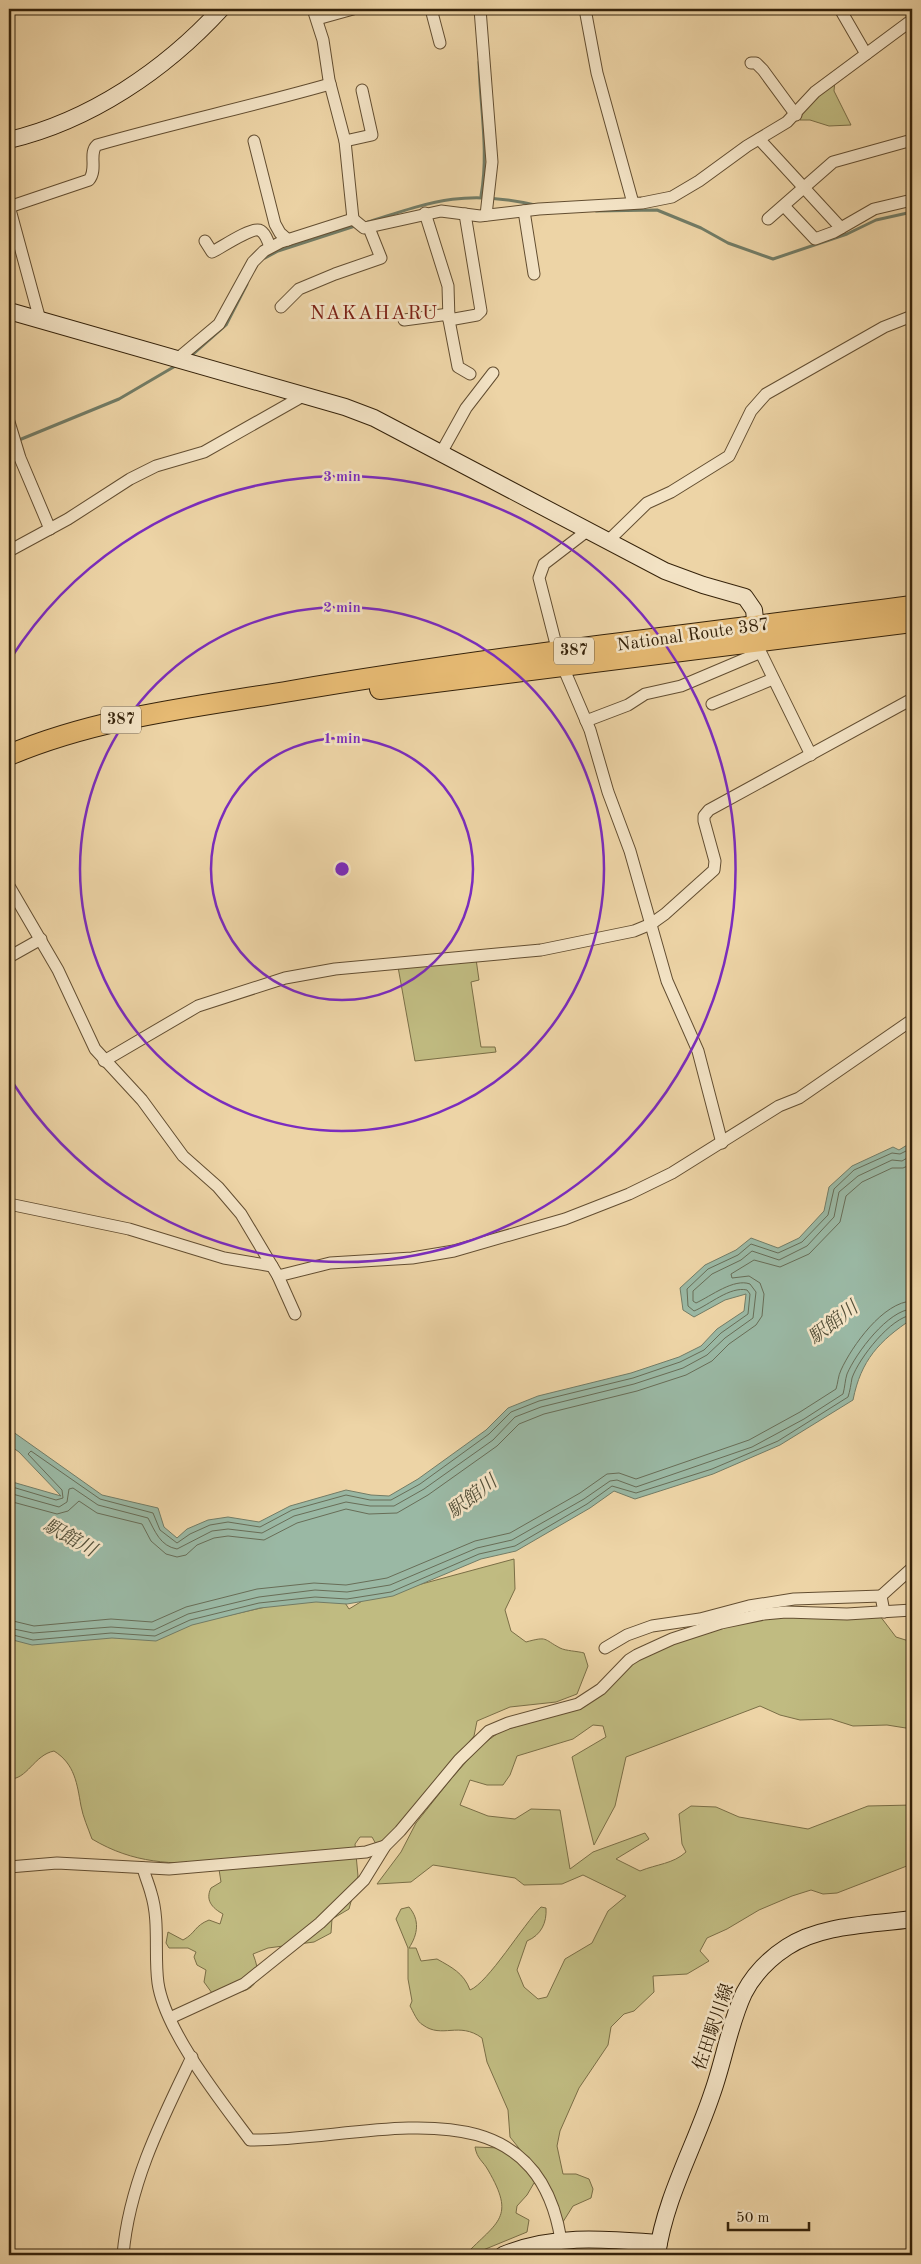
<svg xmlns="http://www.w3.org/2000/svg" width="921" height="2264" font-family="'Old Standard TT','Noto Serif JP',serif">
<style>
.green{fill:#c0bb81;stroke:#7a6e46}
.water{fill:#9ab8a4;stroke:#727c66}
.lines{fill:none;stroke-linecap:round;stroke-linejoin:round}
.shore{stroke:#686d57;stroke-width:1}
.stream{stroke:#727c66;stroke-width:3}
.street-casing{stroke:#634e31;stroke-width:13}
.secondary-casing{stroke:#35220a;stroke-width:18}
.highway-casing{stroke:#35220a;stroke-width:22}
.street{stroke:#f3e3c5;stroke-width:11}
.secondary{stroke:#f3e3c5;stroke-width:16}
.highway{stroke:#e6ba73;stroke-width:20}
.ring{fill:none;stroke:#7b2cbf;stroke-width:2.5}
.labels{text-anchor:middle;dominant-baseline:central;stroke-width:5;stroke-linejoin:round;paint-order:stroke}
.shield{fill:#f3e3c5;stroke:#6e5c42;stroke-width:1}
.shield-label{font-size:16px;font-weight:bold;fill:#35220a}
.street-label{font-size:18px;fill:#35220a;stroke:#f3e3c5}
.water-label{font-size:19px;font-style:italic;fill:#534f38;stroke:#f3e3c5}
.quarter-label{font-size:20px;letter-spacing:1px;fill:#7a1f14;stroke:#f3e3c5}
.centre{fill:#7b2cbf;stroke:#f3e3c5;stroke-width:2.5}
.ring-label{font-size:15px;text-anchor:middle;font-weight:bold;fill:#7b2cbf;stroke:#f3e3c5;stroke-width:5;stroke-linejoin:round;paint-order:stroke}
</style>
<rect width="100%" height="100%" fill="#edd4a6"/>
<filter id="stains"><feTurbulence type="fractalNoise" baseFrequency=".004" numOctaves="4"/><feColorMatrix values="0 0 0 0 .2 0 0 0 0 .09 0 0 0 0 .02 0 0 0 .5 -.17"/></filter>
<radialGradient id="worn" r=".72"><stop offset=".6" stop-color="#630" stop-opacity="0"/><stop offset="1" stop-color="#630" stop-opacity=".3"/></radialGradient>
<g class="green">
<polygon points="835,80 834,91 851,125 829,126 810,120 800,120 802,111"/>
<polygon points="476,959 479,980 471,982 481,1047 495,1047 496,1052 415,1061 398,967"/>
<path d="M514 1559 515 1589 505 1610 511 1631 526 1642C548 1636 543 1639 560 1648 566 1651 577 1651 584 1653L588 1666 577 1694 556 1702 510 1707 477 1721 474 1736 385 1844H376L372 1837H360L355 1844 358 1876 349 1909 332 1919 331 1933 314 1942 268 1948 253 1954C268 1991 243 1995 212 1993L204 1982 206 1970 197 1965 194 1957 196 1952 188 1948H169L166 1943 168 1932 183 1940C196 1933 194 1926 209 1920L220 1924 223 1914C212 1908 205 1900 211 1888L221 1882 218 1863C171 1864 134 1864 92 1839 88 1828 83 1817 81 1806 77 1784 75 1764 54 1751 34 1755 27 1780 9 1779V1638L201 1616H226L283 1603 340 1595 349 1609 372 1595 403 1589Z"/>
<path d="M773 1614 880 1616 896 1637 912 1642V1729L887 1725 853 1726 831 1719 800 1720 780 1715 760 1706 626 1757 615 1806 594 1845 572 1757 606 1737 603 1726 593 1725 573 1739 517 1756 510 1775 503 1785H487L470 1780 460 1805 488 1816 515 1819 531 1809 560 1810 570 1869 593 1852 645 1833 649 1839 616 1859 640 1871C657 1864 673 1864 686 1852L682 1844 679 1814 691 1806 716 1807 739 1817 808 1829 868 1806 912 1805V1864L837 1893 823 1894 811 1890 792 1896 759 1910 727 1929 707 1938 700 1951 709 1961 687 1974 653 1976 654 1992 634 2011 624 2014 611 2027 608 2045 579 2088 560 2131 557 2146 563 2174H576L589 2179 593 2189 591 2198 573 2206 561 2225 548 2191 534 2183 527 2195 517 2206 516 2213 529 2220 527 2232 471 2255H465C498 2221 516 2218 488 2170 483 2161 477 2159 475 2147L500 2148 534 2167 510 2137 508 2110 487 2062 482 2038C459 2021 442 2039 423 2025 417 2022 413 2011 410 2006L412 2001 408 1979V1948L396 1919 401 1909 409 1907C420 1920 418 1934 409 1948H416L421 1961 437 1959C451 1967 464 1973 470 1990 488 1983 523 1925 541 1907L546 1908C547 1923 541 1935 527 1941L517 1970 524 1987 538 1999 547 1997 565 1959 592 1943 608 1911 626 1896 583 1875 562 1884 524 1885 515 1878 433 1865 411 1882 377 1884 401 1852 416 1823 451 1779 480 1746 501 1731 577 1709 624 1668 666 1643Z"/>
</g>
<path class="water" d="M912 1142V1319C879 1341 861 1360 853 1400L780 1445 713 1474 635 1499 614 1491 590 1508 516 1551 481 1559 393 1596 347 1604 316 1602 260 1608 192 1625 156 1641 112 1638 32 1645 9 1639V1481L61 1496 19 1452 9 1445V1429L102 1495 158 1508 164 1527 177 1538 187 1529 208 1520 228 1517 259 1522 290 1506 346 1490 371 1495 389 1496 418 1479 486 1430 508 1408 538 1396 631 1373 679 1357 701 1346 717 1329 744 1311 746 1294 725 1300 694 1317 683 1310 680 1288 705 1265 736 1250 751 1238 778 1248 799 1238 824 1211 829 1187 852 1166 893 1147 899 1150Z"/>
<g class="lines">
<g class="shore">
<path d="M9 1486 56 1500 63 1498 62 1490 28 1454 31 1451 100 1499 153 1513 160 1530 177 1543 190 1534 210 1525 228 1522 260 1527 292 1510 346 1495 370 1500H391L420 1484 489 1434 511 1412 539 1401 633 1378 680 1362 704 1350 721 1333 748 1314 750 1294 747 1290C730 1286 709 1305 694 1311L688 1306 687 1289 708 1269 738 1255 751 1244 778 1253 802 1242 828 1215 834 1189 854 1170 892 1153 900 1154 912 1148"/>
<path d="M9 1493 59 1507 67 1502 69 1489 73 1488 98 1505 148 1518C155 1531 160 1546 177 1549L212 1531 228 1529 262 1533 294 1516 346 1502 370 1506H394L424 1489 493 1440 515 1417 541 1407 634 1384 683 1368 707 1355 725 1338 753 1318 756 1292 750 1284C734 1278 711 1296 696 1303L693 1301V1291L712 1274 741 1260 752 1251 779 1260 807 1246 834 1217 839 1192 858 1176 892 1160 902 1161 912 1155"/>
<polyline points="9,1501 57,1514 68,1511 79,1501 97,1513 142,1524 151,1541 166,1554 177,1557 186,1555 197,1545 214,1538 228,1536 264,1540 297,1523 346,1509 369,1514 397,1513 428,1495 497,1446 519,1424 544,1414 637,1391 686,1375 712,1361 729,1344 756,1325 762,1316 764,1294 760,1283 749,1276 732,1278 731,1274 754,1260 780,1267 809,1254 840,1222 846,1196 862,1182 892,1168 903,1168 912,1164"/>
<path d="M9 1620 34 1626 111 1619 152 1622 186 1607 257 1589 314 1583 346 1585 387 1578 475 1541 510 1533 580 1493 607 1474 619 1473 636 1479 749 1440 800 1412 836 1389C838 1383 838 1376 841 1370 852 1346 883 1302 912 1301"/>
<path d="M9 1628 33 1633 111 1627 154 1630 188 1614 259 1597 315 1590 347 1592 390 1585 477 1548 512 1540 584 1499 610 1481 617 1480 636 1487 752 1447 804 1419 843 1394C845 1387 845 1380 847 1374 856 1353 888 1310 912 1309"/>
<path d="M9 1634 33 1640 111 1633 155 1636 190 1620 259 1603 315 1597 347 1599 391 1592 479 1554 515 1546 587 1504 612 1486 636 1493 712 1469 778 1441 848 1397C850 1391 851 1384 852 1378 859 1358 891 1317 912 1315"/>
</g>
<g class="stream">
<path d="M479 62C480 107 489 151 481 196"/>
<polyline points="596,211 657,210 701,228 728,243 773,259 847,234 876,220 912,212"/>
<path d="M368 222C433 201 466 189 535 205"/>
<polyline points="265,258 278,251 355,226"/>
<polyline points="191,356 226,325 247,284"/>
<polyline points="19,440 119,399 177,365"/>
</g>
<g class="street-casing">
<g id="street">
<polyline points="313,9 323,40 329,80 345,141 353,219"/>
<polyline points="431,9 440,43"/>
<polyline points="480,9 492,162 486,215"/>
<polyline points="585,9 597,73 633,203"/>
<polyline points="840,9 866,54"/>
<polyline points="317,19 353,9"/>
<polyline points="751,63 756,63 763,70 796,115"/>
<polyline points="759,139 841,228"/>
<polyline points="254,141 275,224 280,233 288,240"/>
<polyline points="345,141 372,135 362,90"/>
<polyline points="9,206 40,320"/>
<polyline points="784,206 815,239 834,232 874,209 912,200"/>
<path d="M9 207 89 180C98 169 88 153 97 145 174 123 253 106 330 84"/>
<polyline points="524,211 534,274"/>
<polyline points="425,213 448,286 449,320 458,367 470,374"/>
<polyline points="768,219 833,162 912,140"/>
<path d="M205 241 212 252 214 251C222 247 250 228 259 230 265 232 268 241 270 247"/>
<polyline points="281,307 299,289 335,274 381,258 369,228"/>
<polyline points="404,320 449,314"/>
<polyline points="449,320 477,315 481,311 465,214"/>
<polyline points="176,360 219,324 253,262 264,251 281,242 353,219 364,228 441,211 480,216 539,209 642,203 672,197 699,181 747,146 787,122 815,92 912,20"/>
<polyline points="9,422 20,458 50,529"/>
<polyline points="441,453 466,408 493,373"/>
<polyline points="587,531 544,564 539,578 560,660 590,730 608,792 630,851 667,981 698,1051 722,1143"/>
<polyline points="607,542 647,503 671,492 729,456 751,411 766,394 884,327 912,316"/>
<polyline points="9,551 68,519 130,479 156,466 204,452 303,396"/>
<polyline points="758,647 811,755"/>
<polyline points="712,704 773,679"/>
<polyline points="586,721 628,705 645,694 681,686 759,653"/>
<polyline points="9,886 58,970 95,1049 142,1100 183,1156 218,1187 241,1214 278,1276 295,1314"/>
<polyline points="9,957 41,939"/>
<polyline points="104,1061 198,1006 285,978 335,969 541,950 634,931 651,924 665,914 714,870 715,861 704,821 704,816 709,810 912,699"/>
<polyline points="9,1204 129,1229 224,1258 272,1266"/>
<polyline points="278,1276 330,1263 412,1258 454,1251 565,1219 629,1194 672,1173 779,1106 799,1098 912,1020"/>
<polyline points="881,1596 912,1568"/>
<polyline points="605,1648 627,1635 652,1626 700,1619 749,1606 794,1599 881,1596 884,1612"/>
<polyline points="9,1867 57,1863 169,1869 366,1852 385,1846"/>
<path d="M143 1868C145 1876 149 1885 151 1893 160 1921 154 1955 158 1983 165 2031 221 2101 250 2140 364 2142 534 2074 561 2240"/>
<polyline points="170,2018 244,1984 320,1923 364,1880 385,1846 400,1831 459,1760 489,1731 508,1723 578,1704 601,1689 629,1660 637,1655 672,1639 721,1623 764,1614 786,1612 847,1614 912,1610"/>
<path d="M123 2255C129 2184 161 2121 192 2057"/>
</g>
</g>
<g class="secondary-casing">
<g id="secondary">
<path d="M9 140C90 121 165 70 221 9"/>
<polyline points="9,311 345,407 374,418 665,571 703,585 745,597 754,610 757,638"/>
<path d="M503 2255C554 2234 605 2239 659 2243"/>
<path d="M657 2255C665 2198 694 2148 712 2094 724 2061 729 2025 744 1993 754 1974 770 1958 787 1947 822 1924 872 1925 912 1919"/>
</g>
</g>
<g class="highway-casing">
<g id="highway">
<polyline points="380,689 912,622"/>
<path d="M9 755C99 717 196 707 291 691 497 656 705 633 912 606"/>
</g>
</g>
<use href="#street" class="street"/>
<use href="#secondary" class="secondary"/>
<use href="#highway" class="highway"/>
</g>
<g class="ring">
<circle cx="342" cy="869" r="131"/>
<circle cx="342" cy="869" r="262"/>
<path d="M11 658A393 393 0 1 1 11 1080"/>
</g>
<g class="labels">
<g class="shield">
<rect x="554" y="637.5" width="40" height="27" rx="4"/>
<rect x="101" y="706.5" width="40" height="27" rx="4"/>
</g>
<g class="shield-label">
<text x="574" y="651">387</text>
<text x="121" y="720">387</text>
</g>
<g class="street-label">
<text transform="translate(693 635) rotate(-8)">National Route 387</text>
<text transform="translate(714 2027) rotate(-71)">佐田駅川線</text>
</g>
<g class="water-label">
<text transform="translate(834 1324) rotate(-38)">駅館川</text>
<text transform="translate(473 1498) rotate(-38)">駅館川</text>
<text transform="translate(69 1539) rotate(29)">駅館川</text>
</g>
<g class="quarter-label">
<text x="374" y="314">NAKAHARU</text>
</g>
</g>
<circle cx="342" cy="869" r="8" class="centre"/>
<g class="ring-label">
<text x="342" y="481">3 min</text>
<text x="342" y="612">2 min</text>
<text x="342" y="743">1 min</text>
</g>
<rect width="921" height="2264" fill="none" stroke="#edd4a6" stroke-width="30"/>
<rect x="10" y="10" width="901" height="2244" fill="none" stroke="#35220a" stroke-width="2.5"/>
<rect x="15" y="15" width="891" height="2234" fill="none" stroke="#35220a"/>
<path d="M728 2222v8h81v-8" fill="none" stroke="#35220a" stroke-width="2.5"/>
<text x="736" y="2222" font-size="15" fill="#35220a" stroke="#f3e3c5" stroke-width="4" paint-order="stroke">50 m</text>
<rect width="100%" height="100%" filter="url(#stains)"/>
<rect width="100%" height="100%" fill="url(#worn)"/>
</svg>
